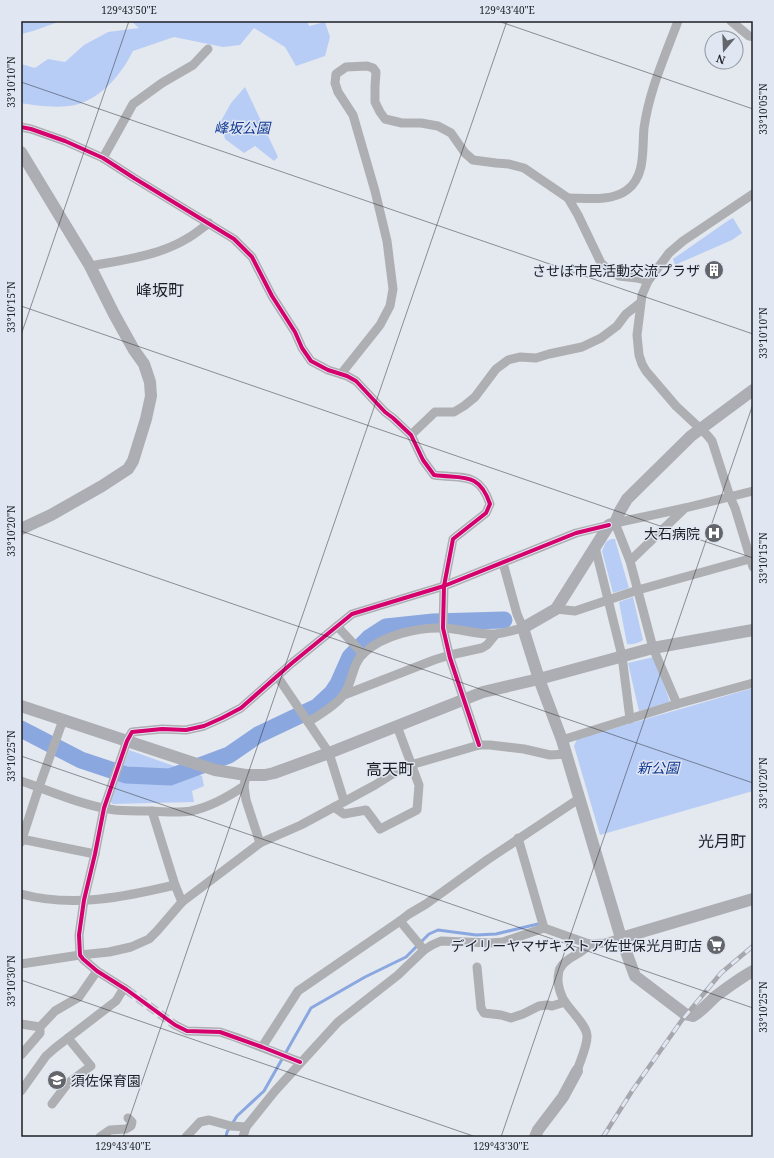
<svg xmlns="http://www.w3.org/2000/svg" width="774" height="1158" font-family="'Noto Serif','Noto Sans JP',serif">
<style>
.green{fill:#b8cdf6}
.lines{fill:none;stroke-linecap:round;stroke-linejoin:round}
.stream{stroke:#8aa7e0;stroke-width:3}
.river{stroke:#8aa7e0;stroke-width:17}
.street-tunnel{stroke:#bcc0c6;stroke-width:9;stroke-dasharray:9 4.5;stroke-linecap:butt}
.street{stroke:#aeafb2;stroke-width:9}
.secondary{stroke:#adaeb3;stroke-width:12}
.rail-casing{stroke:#a6a8ad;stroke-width:4.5}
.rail{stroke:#e0e7f3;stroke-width:3;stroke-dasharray:9;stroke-linecap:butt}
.cycleway-casing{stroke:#e0e7f3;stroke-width:6}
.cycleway{stroke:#d6006c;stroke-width:4}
.ticks{fill:none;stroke:#1d1f24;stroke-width:1;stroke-opacity:0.45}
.labels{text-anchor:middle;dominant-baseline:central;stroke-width:3;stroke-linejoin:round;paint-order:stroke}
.park-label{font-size:14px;font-style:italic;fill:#0f3692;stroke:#e0e7f3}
.poi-label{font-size:14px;fill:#1d1f24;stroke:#e0e7f3;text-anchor:end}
.quarter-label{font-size:16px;fill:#1d1f24;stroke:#e0e7f3}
.neatline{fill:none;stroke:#1d1f24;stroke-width:1.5}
.ticks-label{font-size:10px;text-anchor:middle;fill:#1d1f24}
</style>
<rect width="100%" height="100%" fill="#e4e8ef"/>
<g class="green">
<polygon points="21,21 61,21 33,31 21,34"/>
<path d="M131 21H307L309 26 325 22 330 37 325 56 296 66 285 47 254 28 240 45 223 47 174 37 133 51C129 58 125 66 120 72 110 86 96 98 79 104 63 109 37 106 21 103V64L35 68 48 59 65 62 84 45 108 32 139 28Z"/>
<polygon points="245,87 278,157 274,161 255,146 244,153 225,139 221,121 231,103"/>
<polygon points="733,218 742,233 732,240 675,265 673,259 729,220"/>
<polygon points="611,539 615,539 616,543 629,588 613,593 602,551 606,542"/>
<path d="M633 597 643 640C639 643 632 645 627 644L619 602Z"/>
<polygon points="654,657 670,702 639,711 628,663"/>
<polygon points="753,688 753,791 600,835 574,746 577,739"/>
<polygon points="129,750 202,776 204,786 192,791 194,802 113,804 110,801"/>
</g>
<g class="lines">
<polyline class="stream" points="226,1137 227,1132 237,1116 264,1091 311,1008 365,977 406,957 429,934 438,930 476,935 496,934 538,924"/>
<polyline class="river" points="21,729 81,760 126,775 170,777 229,755 258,735 317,707 332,693 338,684 350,657 369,638 386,627 433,622 504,620"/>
<polyline class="street-tunnel" points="127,990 175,1025"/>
<g class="street">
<polyline points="731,21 749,36 753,37"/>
<path d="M21 127 31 129 65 141 103 158 134 178 234 239 252 257 272 296 295 332 302 348 311 361 328 370 347 376 356 381 385 412 393 418 411 435 423 460 434 475C462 479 479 471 490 504L486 513 453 539 444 586 443 628 450 658 479 745"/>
<polyline points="103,158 133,104 162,83 193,65 208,49"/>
<polyline points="753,194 683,241 669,253 648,281 642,295 637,335 639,355 642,364 646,371 676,406 707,435 712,441 730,497 735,508 753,567"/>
<path d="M568 198C586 198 611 202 627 190 646 176 642 149 644 128 649 91 665 56 678 21"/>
<path d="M90 266C123 260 159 256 188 238 195 234 202 228 209 223"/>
<polyline points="341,374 380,325 390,306 393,289 387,241 375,191 353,115 338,92 335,83 336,74 346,67 367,66 373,68 376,72 375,86 375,102 380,112 385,119 402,123 421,123 438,126 451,133 465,153 473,160 496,163 509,164 524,168 568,198 578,215 601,263 610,271 619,276 637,278 648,281"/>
<polyline points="411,435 435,412 454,412 464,406 475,397 496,369 508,360 520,357 536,358 549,354 582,347 601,338 617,326 626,314 640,303"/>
<polyline points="595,547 622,656 630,719"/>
<polyline points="630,561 685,508"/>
<polyline points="556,609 575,611 638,590 753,558"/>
<polyline points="337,626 363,654"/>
<polyline points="277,676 329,753 344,801"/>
<polyline points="344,695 434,660 450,655 482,648 487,645 496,634"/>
<polyline points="677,704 653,648 630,561 615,523 685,508 753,491"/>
<path d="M308 722C318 716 338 704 344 694 353 682 352 663 364 653 383 635 418 627 444 628 461 629 479 635 496 634 505 633 514 630 523 628L517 614 503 563"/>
<polyline points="562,740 677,704 753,683"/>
<path d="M21 781C51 791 83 806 115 810 127 811 139 811 151 811 164 812 178 813 191 811 210 807 228 797 244 786L246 775"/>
<polyline points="244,786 246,800 260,843"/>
<polyline points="334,807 344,814 366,810 380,829 417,810 419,785 397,726"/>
<polyline points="152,811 175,885 182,902"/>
<polyline points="518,838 544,928"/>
<polyline points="21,839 95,854"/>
<polyline points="21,842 39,787 63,720"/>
<path d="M21 894C73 908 124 897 175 885"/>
<polyline points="400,921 424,950"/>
<polyline points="21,964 80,955 109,952 131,947 149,939 157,931 182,902 260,843 301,825 375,785 394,773 414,764 479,745 490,745 524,749 550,755 567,754"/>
<polyline points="477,967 481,1008 484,1013 501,1015 511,1018 523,1014 539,1006 547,1005 552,1006 565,1002"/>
<polyline points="127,990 97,971 83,959 80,955 79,935 84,900 95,854 104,808 127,741 132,732 162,729 186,730 204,726 222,718 241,708 292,663 352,614 444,586 576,533 609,525"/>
<polyline points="21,1024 40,1027"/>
<polyline points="175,1025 187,1031 220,1032 235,1037 300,1062"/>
<polyline points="262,1047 298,991 400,921 409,914 426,904 487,860 580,798"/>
<polyline points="21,1055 40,1033 40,1027 55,1011 79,997 97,971"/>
<path d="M577 1071C580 1061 588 1045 587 1035 586 1025 571 1011 565 1002 561 996 559 989 558 982 558 977 558 970 561 967 567 956 582 955 589 944"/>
<polyline points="21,1091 46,1056 55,1048 116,1001 124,988"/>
<polyline points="52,1104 68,1083 91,1066 68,1038"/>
<polyline points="100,1137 110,1130 126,1129 131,1126 132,1122 128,1118"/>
<polyline points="186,1137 200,1122 209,1120 231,1126 246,1127"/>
<polyline points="243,1137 246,1127 275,1091 338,1022 398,975 424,950 432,945 441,941 490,943 503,942 544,928 589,944 605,943 621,938"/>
</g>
<g class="secondary">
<polyline points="21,152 90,266 114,314 134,350 144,364 150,382 151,396 146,419 133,461 128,469 102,486 51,515 21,529"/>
<path d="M753 390 691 436 627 499 620 511 615 523 609 525 556 609 523 628 539 679 562 740 621 938 635 976 685 1014 693 1016C702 1011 708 1003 716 996 728 987 740 978 753 971"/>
<polyline points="21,706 215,770 246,775 265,775 274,773 329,753 483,692 539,679 653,648 753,630"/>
<polyline points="621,938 753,899"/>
<polyline points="535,1137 538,1130 563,1097 577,1071"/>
</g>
<g class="rail-casing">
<polyline id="rail" points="603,1137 632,1091 682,1020 721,973 753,946"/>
</g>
<use href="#rail" class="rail"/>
<g class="cycleway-casing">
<g id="cycleway">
<path d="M21 127 31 129 65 141 103 158 134 178 234 239 252 257 272 296 295 332 302 348 311 361 328 370 347 376 356 381 385 412 393 418 411 435 423 460 434 475C462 479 479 471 490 504L486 513 453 539 444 586 443 628 450 658 479 745"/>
<polyline points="300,1062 262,1047 220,1032 187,1031 175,1025 127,990 97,971 83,959 80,955 79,935 84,900 95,854 104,808 127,741 132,732 162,729 186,730 204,726 222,718 241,708 292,663 352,614 444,586 576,533 609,525"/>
</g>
</g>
<use href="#cycleway" class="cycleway"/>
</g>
<path class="ticks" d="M498 21 753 109M21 82 753 334M21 306 753 558M21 335 129 21M21 531 753 783M21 756 753 1008M21 980 476 1137M123 1137 507 21M501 1137 753 404"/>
<defs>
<g id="building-disc" transform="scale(1)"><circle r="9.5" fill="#63656b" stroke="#e0e7f3"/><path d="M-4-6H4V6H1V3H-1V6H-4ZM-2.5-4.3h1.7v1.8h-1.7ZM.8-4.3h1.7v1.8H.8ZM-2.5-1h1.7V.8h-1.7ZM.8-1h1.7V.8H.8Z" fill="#fff"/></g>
<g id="hospital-disc" transform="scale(1)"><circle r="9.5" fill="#63656b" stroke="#e0e7f3"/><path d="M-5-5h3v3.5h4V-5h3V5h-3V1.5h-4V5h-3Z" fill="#fff"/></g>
<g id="supermarket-disc" transform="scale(1)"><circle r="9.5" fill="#63656b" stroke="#e0e7f3"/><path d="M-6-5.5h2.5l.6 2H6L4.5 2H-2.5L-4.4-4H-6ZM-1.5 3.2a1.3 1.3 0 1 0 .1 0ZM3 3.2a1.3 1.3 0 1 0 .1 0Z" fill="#fff"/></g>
<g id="school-disc" transform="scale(1)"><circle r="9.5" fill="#63656b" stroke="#e0e7f3"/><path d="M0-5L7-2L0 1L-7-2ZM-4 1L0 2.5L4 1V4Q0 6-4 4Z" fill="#fff"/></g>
</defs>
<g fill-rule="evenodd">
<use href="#building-disc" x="714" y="270"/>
<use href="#hospital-disc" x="714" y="533"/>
<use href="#supermarket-disc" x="716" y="945"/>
<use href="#school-disc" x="57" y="1080"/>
</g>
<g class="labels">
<g class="park-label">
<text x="242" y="127">峰坂公園</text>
<text x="658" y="767">新公園</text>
</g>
<g class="poi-label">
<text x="700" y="270">させぼ市民活動交流プラザ</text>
<text x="700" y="533">大石病院</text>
<text x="702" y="945">デイリーヤマザキストア佐世保光月町店</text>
<text x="71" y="1080" text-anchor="start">須佐保育園</text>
</g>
<g class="quarter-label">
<text x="160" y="290">峰坂町</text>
<text x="390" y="769">高天町</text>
<text x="722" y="841">光月町</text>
</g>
</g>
<rect width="774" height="1158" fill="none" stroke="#e0e7f3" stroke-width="44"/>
<g transform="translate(724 50) rotate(199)"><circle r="19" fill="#e0e7f3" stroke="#9297a0"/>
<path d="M0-3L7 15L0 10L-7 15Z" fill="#63656b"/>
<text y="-6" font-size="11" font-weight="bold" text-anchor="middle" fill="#1d1f24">N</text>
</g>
<rect x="22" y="22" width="730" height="1114" class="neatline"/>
<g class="ticks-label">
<text x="129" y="14">129°43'50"E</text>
<text x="507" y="14">129°43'40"E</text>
<text transform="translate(11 82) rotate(-90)" y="4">33°10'10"N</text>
<text transform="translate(763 109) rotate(-90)" y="4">33°10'05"N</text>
<text transform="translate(11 307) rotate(-90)" y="4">33°10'15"N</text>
<text transform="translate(763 333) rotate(-90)" y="4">33°10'10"N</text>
<text transform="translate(11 531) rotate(-90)" y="4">33°10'20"N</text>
<text transform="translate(763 558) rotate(-90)" y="4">33°10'15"N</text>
<text transform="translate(11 756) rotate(-90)" y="4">33°10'25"N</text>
<text transform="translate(763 783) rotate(-90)" y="4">33°10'20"N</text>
<text transform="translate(11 981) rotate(-90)" y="4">33°10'30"N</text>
<text transform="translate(763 1007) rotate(-90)" y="4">33°10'25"N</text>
<text x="123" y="1150">129°43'40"E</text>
<text x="501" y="1150">129°43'30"E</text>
</g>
</svg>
